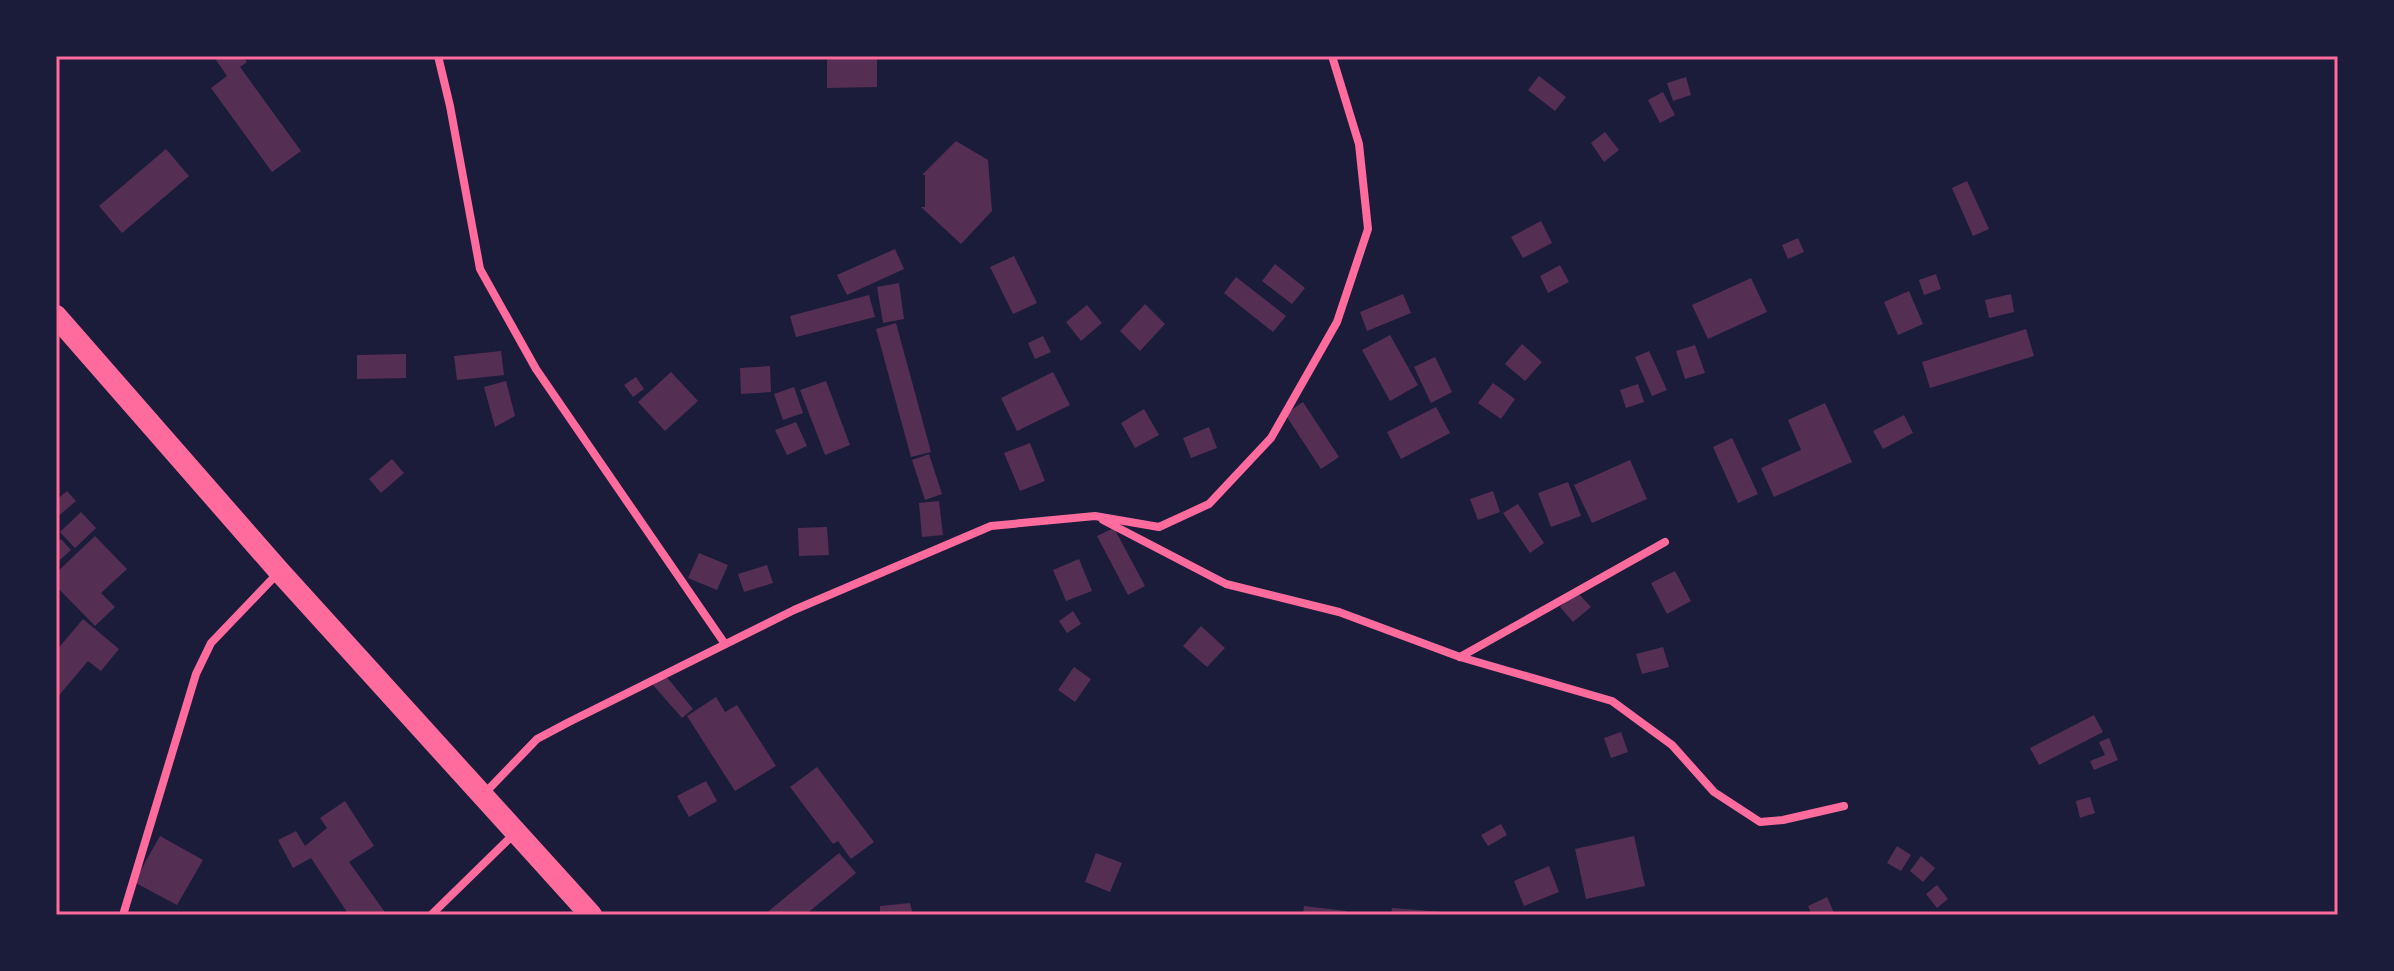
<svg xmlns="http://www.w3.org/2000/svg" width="2394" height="971" font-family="'Golos Text',sans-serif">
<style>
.building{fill:#542f53}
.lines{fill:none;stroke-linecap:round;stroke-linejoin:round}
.minor{stroke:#ff6b9d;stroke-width:8}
.trunk{stroke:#ff6b9d;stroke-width:22}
.neatline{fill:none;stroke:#ff6b9d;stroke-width:3}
</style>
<rect width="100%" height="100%" fill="#1b1b3a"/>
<g class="building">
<polygon points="222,56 243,56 247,62 240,67 301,151 272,172 211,88 227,76 216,60"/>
<polygon points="827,56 877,56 877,87 827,88"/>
<polygon points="1539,76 1566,97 1555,111 1528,90"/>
<polygon points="1686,77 1691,95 1673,101 1667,83"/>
<polygon points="1663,92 1675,115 1660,123 1648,100"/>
<polygon points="1605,132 1619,150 1604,162 1591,143"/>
<polygon points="956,141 988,160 992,211 961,244 921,207 925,207 925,175 922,175"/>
<polygon points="166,149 189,176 122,233 99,206"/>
<polygon points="1967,181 1989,229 1973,236 1952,188"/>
<polygon points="1541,221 1552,243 1523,258 1511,237"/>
<polygon points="1798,238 1804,252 1788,259 1782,245"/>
<polygon points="895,249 904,269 847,295 837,275"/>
<polygon points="1014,256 1037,303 1013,314 990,267"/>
<polygon points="1275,264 1305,288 1292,304 1262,281"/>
<polygon points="1560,265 1569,282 1548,293 1540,276"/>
<polygon points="1936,274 1941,289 1924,295 1919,280"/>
<polygon points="1236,277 1286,316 1273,332 1224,293"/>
<polygon points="1751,278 1767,312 1708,339 1692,305"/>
<polygon points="899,283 904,319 883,323 877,287"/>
<polygon points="1909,291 1923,324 1898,335 1884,302"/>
<polygon points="1403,294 1411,313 1367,331 1360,312"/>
<polygon points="2011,294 2014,312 1989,318 1985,300"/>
<polygon points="869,295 875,317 796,337 790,316"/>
<polygon points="1145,304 1165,324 1140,351 1120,331"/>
<polygon points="1087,305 1102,323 1081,341 1066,322"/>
<polygon points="896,323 931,452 911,457 876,329"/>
<polygon points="2026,329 2034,356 1930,388 1922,362"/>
<polygon points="1390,335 1418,385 1390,401 1362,350"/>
<polygon points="1043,336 1051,352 1035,359 1028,343"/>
<polygon points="1522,344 1542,362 1525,381 1505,364"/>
<polygon points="1695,345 1705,373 1685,379 1676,351"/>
<polygon points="501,351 504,375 457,380 454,356"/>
<polygon points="1649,351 1667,390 1652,396 1635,357"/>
<polygon points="406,354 406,378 357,379 357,355"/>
<polygon points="1435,357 1452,392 1431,403 1414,367"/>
<polygon points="770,366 771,392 741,394 740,368"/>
<polygon points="671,372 698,401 665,431 638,402"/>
<polygon points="1053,372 1070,405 1017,431 1001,398"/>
<polygon points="636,377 644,389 633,397 624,385"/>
<polygon points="506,381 515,416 495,427 484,387"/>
<polygon points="826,381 850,445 825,455 800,390"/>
<polygon points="1493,383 1515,399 1501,419 1478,403"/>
<polygon points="1638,384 1644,402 1626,408 1620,390"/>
<polygon points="794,387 803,413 783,420 774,394"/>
<polygon points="1303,402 1339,457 1321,469 1285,414"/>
<polygon points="1825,403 1852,462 1774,497 1761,468 1801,450 1788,420"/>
<polygon points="1436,407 1450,433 1401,459 1387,432"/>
<polygon points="1144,409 1159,435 1135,448 1121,423"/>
<polygon points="1904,415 1913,433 1883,449 1873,431"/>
<polygon points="796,422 807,446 787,455 775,430"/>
<polygon points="1209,427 1217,448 1191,458 1183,438"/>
<polygon points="1732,438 1758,494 1738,503 1713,447"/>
<polygon points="1030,443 1045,481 1020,491 1004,453"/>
<polygon points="929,454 942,494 925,500 912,460"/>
<polygon points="392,459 404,473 381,493 369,479"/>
<polygon points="1630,460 1647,499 1592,523 1574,485"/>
<polygon points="1568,482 1581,516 1551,527 1538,493"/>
<polygon points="67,491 76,501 56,518 56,500"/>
<polygon points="1493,491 1500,512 1478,520 1470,499"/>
<polygon points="939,501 943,535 922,537 919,503"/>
<polygon points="1518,504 1544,543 1530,553 1503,513"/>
<polygon points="81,512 96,528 75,548 60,532"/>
<polygon points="827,527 829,555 799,556 798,528"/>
<polygon points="1114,528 1145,586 1128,595 1097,536"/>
<polygon points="95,536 127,569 101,593 115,607 95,626 56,586 56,573"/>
<polygon points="61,539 71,550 60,560 56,557 56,544"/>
<polygon points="699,553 728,565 717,590 688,578"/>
<polygon points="1079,559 1092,591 1066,601 1053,570"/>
<polygon points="767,565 773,583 744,592 738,574"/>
<polygon points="1675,571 1691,601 1667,614 1651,583"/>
<polygon points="1577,592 1591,607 1573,622 1560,607"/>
<polygon points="1073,611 1081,624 1067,633 1059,621"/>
<polygon points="83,619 119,649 101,671 88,661 56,699 56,651"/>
<polygon points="1201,626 1225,648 1207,667 1183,646"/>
<polygon points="1663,647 1669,667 1642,674 1636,654"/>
<polygon points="1074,667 1091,679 1075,702 1058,690"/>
<polygon points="665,675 693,709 682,718 653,685"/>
<polygon points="716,697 725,712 737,705 776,766 735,791 687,716"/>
<polygon points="2094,715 2103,732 2039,765 2030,748"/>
<polygon points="1621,732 1628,752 1611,758 1604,738"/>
<polygon points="2109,738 2118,760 2094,770 2090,761 2105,755 2099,742"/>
<polygon points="817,767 874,842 851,859 838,841 833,844 790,787"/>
<polygon points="706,781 717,801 689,817 677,796"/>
<polygon points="2090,797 2095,813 2080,818 2076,801"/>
<polygon points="345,801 374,846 349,862 387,915 349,915 311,858 293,868 278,840 296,831 305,846 327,828 320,818"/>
<polygon points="1501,824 1507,835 1488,846 1481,835"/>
<polygon points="160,836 203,860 177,905 134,882"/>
<polygon points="1634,836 1645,886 1586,899 1575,849"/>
<polygon points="1897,846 1911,855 1901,871 1887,863"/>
<polygon points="839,853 856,873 805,915 764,915"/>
<polygon points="1096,853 1122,863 1110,892 1085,882"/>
<polygon points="1921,856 1935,868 1923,882 1910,871"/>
<polygon points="1549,866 1559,892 1524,906 1514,881"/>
<polygon points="1937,885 1948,899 1937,908 1926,894"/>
<polygon points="1827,897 1835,915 1812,915 1808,906"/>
<polygon points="910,903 913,915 880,915 880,906"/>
<polygon points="1304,906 1346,911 1346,915 1303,915"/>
<polygon points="1392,908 1457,913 1457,915 1391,915"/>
</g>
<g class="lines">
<g class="minor">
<polyline points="438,56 450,106 480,269 536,369 725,644"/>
<polyline points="1103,520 1226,584 1339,612 1460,657 1612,701 1672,745 1714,792 1760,822 1783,820 1844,806"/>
<polyline points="1460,657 1665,542"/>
<polyline points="483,795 537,739 569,722 794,610 991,526 1095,516 1159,527 1209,504 1271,438 1337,322 1368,229 1359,144 1332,56"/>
<polyline points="123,915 196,674 211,643 279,572"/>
<polyline points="431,915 515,833"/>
</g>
<polyline class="trunk" points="56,316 279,571 591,915"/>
</g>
<rect width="2394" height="971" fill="none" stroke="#1b1b3a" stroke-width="116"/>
<rect x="58" y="58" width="2278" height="855" class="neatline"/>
</svg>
